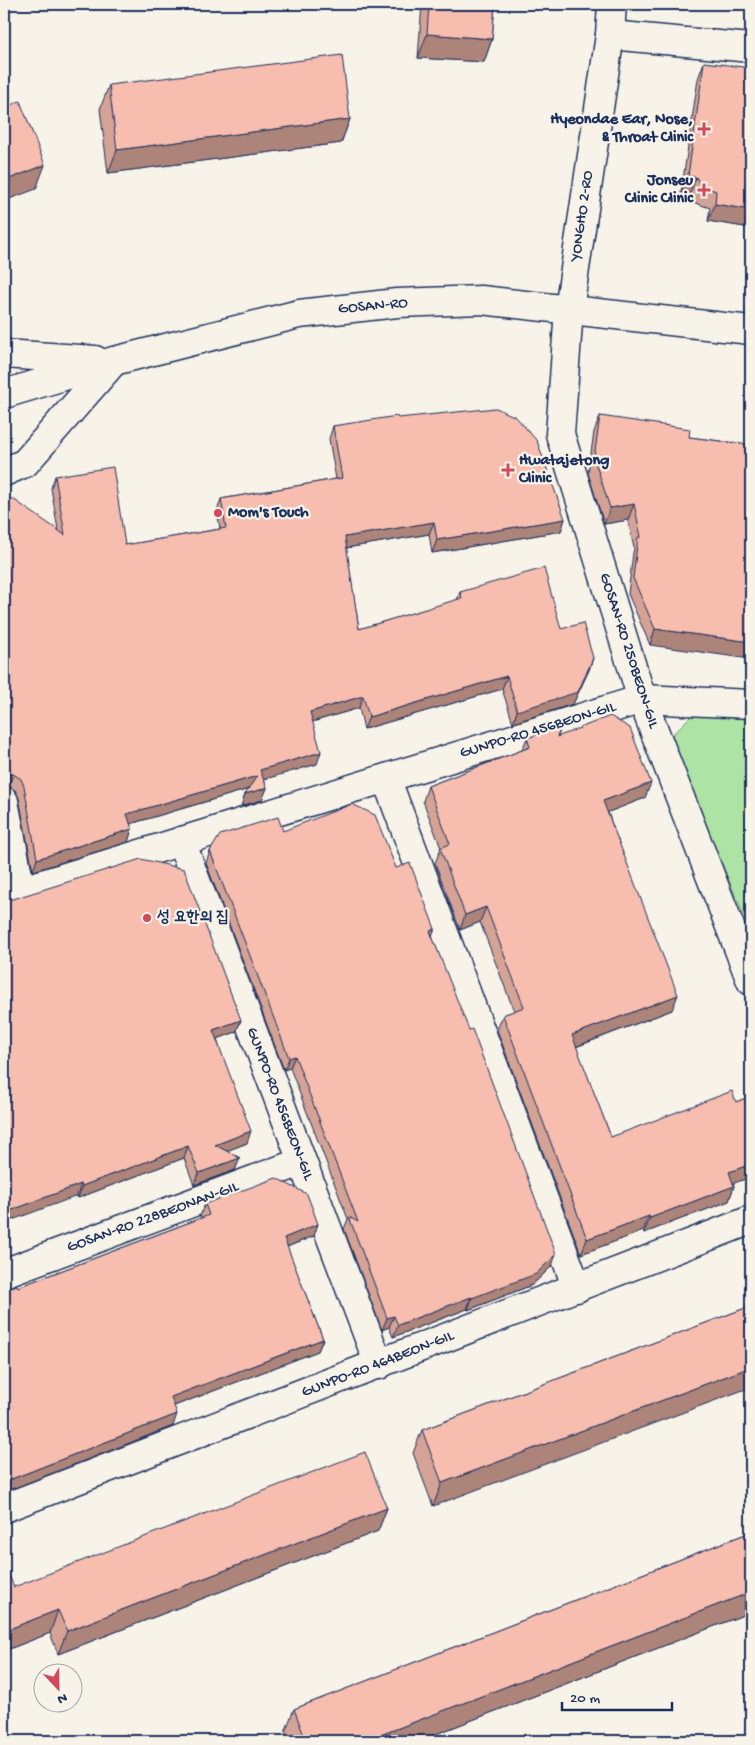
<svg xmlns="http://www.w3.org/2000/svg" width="755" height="1745" font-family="'Gochi Hand','Poor Story',sans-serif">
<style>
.green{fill:#ade3a5;stroke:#648982}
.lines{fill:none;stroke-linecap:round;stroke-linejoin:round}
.street-casing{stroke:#1b2f5e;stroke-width:31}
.secondary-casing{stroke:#1b2f5e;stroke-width:31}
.street{stroke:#f7f3e8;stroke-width:28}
.secondary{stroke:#f7f3e8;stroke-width:28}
.wall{fill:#d4a396;stroke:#1b2f5e}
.shaded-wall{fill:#ad847a;stroke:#1b2f5e}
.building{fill:#f7bdaf;stroke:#1b2f5e}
.poi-dot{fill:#d1495b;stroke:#f7f3e8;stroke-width:2}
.labels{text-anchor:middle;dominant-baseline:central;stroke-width:4.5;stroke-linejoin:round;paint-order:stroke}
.poi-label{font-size:16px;font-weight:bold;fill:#1b2f5e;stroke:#f7f3e8;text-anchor:start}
.street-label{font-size:16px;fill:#1b2f5e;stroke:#f7f3e8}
</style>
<rect width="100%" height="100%" fill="#f7f3e8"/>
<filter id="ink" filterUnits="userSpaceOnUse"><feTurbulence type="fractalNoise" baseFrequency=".02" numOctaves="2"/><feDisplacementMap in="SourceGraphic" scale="10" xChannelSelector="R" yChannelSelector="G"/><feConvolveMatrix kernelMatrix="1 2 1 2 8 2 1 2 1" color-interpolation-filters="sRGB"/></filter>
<g filter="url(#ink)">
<polygon class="green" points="693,714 751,717 751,933 669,738"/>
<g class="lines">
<g class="street-casing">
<g id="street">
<polyline points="610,35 751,48"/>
<polyline points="569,309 560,434 642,699 751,981"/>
<polyline points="386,778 577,1288"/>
<polyline points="4,801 21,891"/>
<polyline points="181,841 379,1365"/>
<polyline points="4,896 642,699 751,704"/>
<polyline points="4,1273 301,1162"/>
<polyline points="4,1508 751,1220"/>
</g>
</g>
<g class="secondary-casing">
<g id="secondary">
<polyline points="569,309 610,35 612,4"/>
<polyline points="4,354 95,360"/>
<polyline points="4,394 114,361 299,314 397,303 481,300 751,330"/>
<polyline points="4,472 25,463 114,361"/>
</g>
</g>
<use href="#street" class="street"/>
<use href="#secondary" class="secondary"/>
</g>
<g class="wall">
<polygon points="422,4 495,4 492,39 484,62 418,58"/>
<polygon points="704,62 751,228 708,221 710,208 695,203 690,194 681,193 698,79"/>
<polygon points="109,85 350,119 341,143 108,173 100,109"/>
<polygon points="600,416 689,437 751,445 650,645 628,594 633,553 634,548 628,520 604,524 588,473 594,432"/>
<polygon points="398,418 565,519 561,531 432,553 429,534 346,548 359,629 457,600 460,592 561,629 593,658 589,670 573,704 513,723 502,689 364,729 359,708 312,722 317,764 264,779 267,788 262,800 241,806 249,789 130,824 132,829 128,842 33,871 19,798 16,791 9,786 4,786 4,500 58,530 51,488 55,476 125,545 220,529 217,511 221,499 336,479 329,439 333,426"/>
<polygon points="561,727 558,736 645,798 608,812 672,1010 576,1047 611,1137 736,1102 751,1096 751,1177 733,1183 734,1186 729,1201 644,1233 643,1231 581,1254 497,1030 503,1015 514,1011 480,922 460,930 435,863 441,848 423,801 428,786 522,750 527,738"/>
<polygon points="283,831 396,868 435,929 432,936 552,1266 532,1285 468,1310 467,1309 393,1337 389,1327 382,1330 344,1229 348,1219 290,1068 284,1070 206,863 210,851"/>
<polygon points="4,899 241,1020 236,1032 217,1039 247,1143 226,1151 240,1158 235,1170 194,1185 184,1158 78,1198"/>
<polygon points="205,1204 314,1236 287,1247 323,1339 318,1351 174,1406 173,1426 4,1492 4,1290 18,1287 201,1218 200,1216"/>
<polygon points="751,1306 433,1506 413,1453 422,1430"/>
<polygon points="387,1508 378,1531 58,1654 50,1633 4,1651 4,1575 14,1587"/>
<polygon points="751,1532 751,1612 418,1741 289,1741 285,1732 294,1709"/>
</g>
<g class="shaded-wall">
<polygon points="728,4 751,4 751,7"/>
<polygon points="427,34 492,39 484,62 418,58"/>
<polygon points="350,119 341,143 108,173 117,150"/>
<polygon points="45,165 36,189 4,201 4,181"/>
<polygon points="688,176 696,177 690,194 681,193"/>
<polygon points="715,204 751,210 751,228 708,221"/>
<polygon points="634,504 628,520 604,524 610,508"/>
<polygon points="565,519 561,531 432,553 437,540"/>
<polygon points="434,522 429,534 340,549 345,537"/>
<polygon points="655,629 751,642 751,659 650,645"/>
<polygon points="593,658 589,670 573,704 513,723 517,711"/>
<polygon points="507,676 502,689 364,729 369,717"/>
<polygon points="363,696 359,708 305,724 310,712"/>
<polygon points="321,752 317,764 255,782 260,770"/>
<polygon points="4,774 13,774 9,786 4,786"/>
<polygon points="257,776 252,788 123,826 127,814"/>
<polygon points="651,783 645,798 598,816 603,801"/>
<polygon points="267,788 262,800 241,806 245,794"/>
<polygon points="132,829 128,842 33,871 37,859"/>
<polygon points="7,868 4,878 4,870"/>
<polygon points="486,907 480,922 460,930 465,915"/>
<polygon points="435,929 430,941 430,931"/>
<polygon points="678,995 672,1010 567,1050 572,1035"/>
<polygon points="241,1020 236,1032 209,1042 213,1030"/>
<polygon points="295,1056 290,1068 284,1070 289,1058"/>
<polygon points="251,1131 247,1143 211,1157 215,1145"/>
<polygon points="188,1146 184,1158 78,1198 82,1186"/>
<polygon points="240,1158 235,1170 194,1185 199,1173"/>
<polygon points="751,1164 751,1177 723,1187 729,1172"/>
<polygon points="81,1184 77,1196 4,1223 4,1213"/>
<polygon points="734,1186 729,1201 644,1233 650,1218"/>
<polygon points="649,1216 643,1231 581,1254 587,1239"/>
<polygon points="318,1224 314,1236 279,1250 284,1238"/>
<polygon points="556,1254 552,1266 532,1285 468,1310 472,1298"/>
<polygon points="471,1297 467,1309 393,1337 398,1325"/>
<polygon points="394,1316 389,1327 382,1330 387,1318"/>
<polygon points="323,1339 318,1351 166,1409 171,1397"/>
<polygon points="751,1367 751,1387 433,1506 442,1483"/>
<polygon points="177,1414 173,1426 4,1492 4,1482"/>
<polygon points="387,1508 378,1531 58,1654 67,1631"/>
<polygon points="751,1592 751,1612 418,1741 365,1741"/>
<polygon points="58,1610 50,1633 4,1651 4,1631"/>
</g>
<g class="building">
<polygon points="429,4 495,4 492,39 427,34"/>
<polygon points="342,55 350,119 117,150 109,85"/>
<polygon points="704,62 751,68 751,210 715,204 716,191 701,186 696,177 688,176"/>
<polygon points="20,101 45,165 4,181 4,108"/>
<polygon points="496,408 516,417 537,441 565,519 437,540 434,522 345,537 359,629 462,598 460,592 544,568 561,629 583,623 593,658 578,692 517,711 507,676 369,717 363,696 310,712 321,752 260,770 267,788 245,794 257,776 127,814 132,829 37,859 24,786 21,779 13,774 4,774 4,660 5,660 4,651 4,500 13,499 65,535 55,476 113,467 125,545 226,528 221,499 342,478 333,426 397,416 398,418"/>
<polygon points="600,416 690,429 689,437 751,445 751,642 655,629 633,578 638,537 641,537 634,504 610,508 594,458"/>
<polygon points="610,716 630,728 651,783 603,801 678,995 572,1035 611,1137 732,1091 736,1102 751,1096 751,1164 729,1172 734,1186 650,1218 649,1216 587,1239 503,1015 524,1007 486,907 465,915 440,848 450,844 428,786 530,747 527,738 561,727 557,737"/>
<polygon points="352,804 375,815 396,868 410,863 435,929 430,931 467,1025 469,1030 472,1029 556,1254 536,1274 472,1298 471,1297 398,1325 394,1316 387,1318 349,1217 358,1222 295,1056 289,1058 210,851 220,835 278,817 283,831"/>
<polygon points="4,848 7,868 4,870"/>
<polygon points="141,859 184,869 241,1020 213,1030 251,1131 215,1145 240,1158 199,1173 188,1146 82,1186 81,1184 4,1213 4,899 13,899"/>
<polygon points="276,1178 307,1194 318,1224 284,1238 323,1339 171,1397 177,1414 4,1482 4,1290 17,1285 18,1287 209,1215 205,1204"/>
<polygon points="751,1306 751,1367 442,1483 422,1430"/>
<polygon points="365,1452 387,1508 67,1631 58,1610 4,1631 4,1575 8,1573 14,1587"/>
<polygon points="751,1532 751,1592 365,1741 306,1741 294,1709"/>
</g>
</g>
<g class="poi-dot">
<path d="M701.5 121.5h5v5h5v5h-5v5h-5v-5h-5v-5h5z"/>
<path d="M701.5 182.5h5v5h5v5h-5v5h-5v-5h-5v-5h5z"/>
<path d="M505.5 462.5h5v5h5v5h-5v5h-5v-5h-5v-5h5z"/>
<circle cx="218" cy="513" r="5"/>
<circle cx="147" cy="918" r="5"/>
</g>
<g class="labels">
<g class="poi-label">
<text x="693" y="120" text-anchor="end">Hyeondae Ear, Nose,<tspan x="693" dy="18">&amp; Throat Clinic</tspan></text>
<text x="693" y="181" text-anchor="end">Jonseu<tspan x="693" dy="18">Clinic Clinic</tspan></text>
<text x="519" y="461">Hwatajetong<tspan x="519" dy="18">Clinic</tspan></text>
<text x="228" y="513">Mom's Touch</text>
<text x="157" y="918">성 요한의 집</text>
</g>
<g class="street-label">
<text transform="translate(583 216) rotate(-82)">YONGHO 2-RO</text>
<text transform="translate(373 307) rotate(-5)">GOSAN-RO</text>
<text transform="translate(628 651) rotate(72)">GOSAN-RO 250BEON-GIL</text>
<text transform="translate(538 731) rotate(-17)">GUNPO-RO 456BEON-GIL</text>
<text transform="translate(279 1104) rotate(69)">GUNPO-RO 456BEON-GIL</text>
<text transform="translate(153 1218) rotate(-20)">GOSAN-RO 228BEONAN-GIL</text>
<text transform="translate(378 1365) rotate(-21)">GUNPO-RO 464BEON-GIL</text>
</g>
</g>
<rect width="755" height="1745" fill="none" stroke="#f7f3e8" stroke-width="20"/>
<rect x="10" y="10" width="735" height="1725" fill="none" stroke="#1b2f5e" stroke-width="2" filter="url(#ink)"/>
<g transform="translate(58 1688) rotate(158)"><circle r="24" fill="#f7f3e8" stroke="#9fa5b1"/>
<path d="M0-4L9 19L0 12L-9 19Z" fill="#d1495b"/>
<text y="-8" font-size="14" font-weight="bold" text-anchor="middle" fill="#1b2f5e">N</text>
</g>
<path d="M562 1702v8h110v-8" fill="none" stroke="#1b2f5e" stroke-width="2.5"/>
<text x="570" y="1702" font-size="15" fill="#1b2f5e" stroke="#f7f3e8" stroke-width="4" paint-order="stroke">20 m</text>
</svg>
